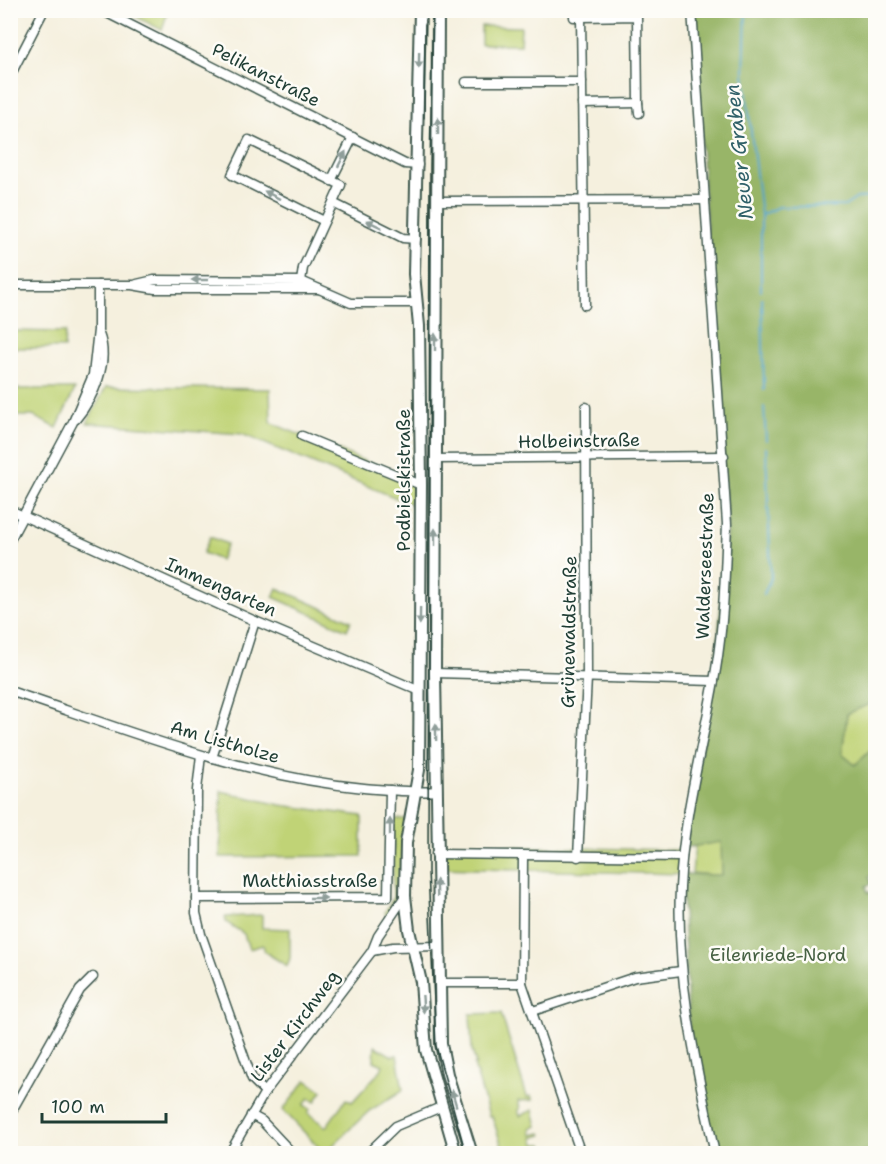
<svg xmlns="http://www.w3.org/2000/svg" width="886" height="1164" font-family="'Shantell Sans',sans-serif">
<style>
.green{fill:#c0d376;stroke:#708855;stroke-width:1.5}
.forest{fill:#98b567;stroke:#5c794e;stroke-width:1.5}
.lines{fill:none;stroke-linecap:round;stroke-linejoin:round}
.stream{stroke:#4fa4cb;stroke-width:2}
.minor-casing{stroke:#3f584e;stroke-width:11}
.major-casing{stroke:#3f584e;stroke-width:14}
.minor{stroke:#fff;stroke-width:8}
.major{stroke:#fff;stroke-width:10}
.tram{stroke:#1f3d34;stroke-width:1.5}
.oneway{fill:#8f9e9a}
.labels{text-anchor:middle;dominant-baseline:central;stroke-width:5;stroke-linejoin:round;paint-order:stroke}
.street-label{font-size:18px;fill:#1f3d34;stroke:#fdfcf7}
.park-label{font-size:18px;fill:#476244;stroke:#fdfcf7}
.water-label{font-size:20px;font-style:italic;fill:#306169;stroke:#fdfcf7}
</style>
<rect width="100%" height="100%" fill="#fdfcf7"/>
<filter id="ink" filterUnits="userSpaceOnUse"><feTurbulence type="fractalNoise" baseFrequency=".0167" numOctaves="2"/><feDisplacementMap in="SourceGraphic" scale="12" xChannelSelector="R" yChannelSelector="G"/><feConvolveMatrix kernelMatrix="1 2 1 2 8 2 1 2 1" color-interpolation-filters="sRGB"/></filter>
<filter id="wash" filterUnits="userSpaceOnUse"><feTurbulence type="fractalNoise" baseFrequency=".008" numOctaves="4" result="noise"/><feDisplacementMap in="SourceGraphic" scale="24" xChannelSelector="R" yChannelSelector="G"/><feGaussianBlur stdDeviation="1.35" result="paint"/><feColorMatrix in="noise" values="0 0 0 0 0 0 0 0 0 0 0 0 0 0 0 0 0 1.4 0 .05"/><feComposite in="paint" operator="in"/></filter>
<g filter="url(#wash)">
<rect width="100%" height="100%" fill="#f5f0de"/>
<g class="green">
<polygon points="125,11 168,11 162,30"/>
<polygon points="481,26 521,27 520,44 481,44"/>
<polygon points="11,331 65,332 64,348 11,348"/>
<polygon points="106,387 270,389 271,423 416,482 418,507 242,434 87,423"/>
<polygon points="11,389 75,389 57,428 33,416 11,416"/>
<polygon points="210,537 227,544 220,560 203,553"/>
<polygon points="277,588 351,621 347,630 273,597"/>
<polygon points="875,701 875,752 871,751 855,765 842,754 847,714"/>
<polygon points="221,791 280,805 362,816 362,856 220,857"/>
<polygon points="393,819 407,819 399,893 387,917 385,912 393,898"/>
<polygon points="722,841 722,876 692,873 695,845"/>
<polygon points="442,845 677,850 683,848 681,874 437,868"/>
<polygon points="262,915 262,928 290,929 290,958 287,966 265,952 263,945 249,949 244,934 226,922 225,917"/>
<polygon points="501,1013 527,1097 531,1096 533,1100 518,1101 520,1109 518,1110 520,1116 533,1110 537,1126 531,1129 532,1135 541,1133 542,1135 533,1138 535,1144 543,1144 547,1153 504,1153 492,1116 489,1116 474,1065 476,1064 472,1050 470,1014"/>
<polygon points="375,1046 392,1056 397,1055 403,1090 369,1111 332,1146 331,1153 324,1153 283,1110 306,1080 322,1091 315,1102 309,1098 304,1105 310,1109 308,1113 326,1127 346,1099 352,1102 381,1070 383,1065 374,1061"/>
</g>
<polygon class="forest" points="692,11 875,11 876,701 847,714 842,754 855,765 871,750 875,752 875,874 869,877 872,884 866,886 868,893 876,890 875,1153 715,1153 689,1030 681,874 722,875 721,842 683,848 716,667 727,524"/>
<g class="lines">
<g class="stream">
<polyline points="746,10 744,73 761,215 761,291"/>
<polyline points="761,215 778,207 845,206 857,198 876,197"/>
<polyline points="762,299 764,390"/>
<polyline points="764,407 766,440"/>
<polyline points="764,594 771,578 766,448"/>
</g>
</g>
</g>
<g filter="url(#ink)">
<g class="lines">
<g class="minor-casing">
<g id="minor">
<polyline points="101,10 405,164 418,165"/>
<polyline points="574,10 574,17 581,17 585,305"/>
<path d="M692 10 727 524C725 572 724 621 716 669 704 742 683 814 680 888 676 979 696 1065 715 1154"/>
<polyline points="581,17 637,16 638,103 582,104"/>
<polyline points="10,76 44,10"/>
<polyline points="466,82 582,82"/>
<polyline points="638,103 639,113"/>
<polyline points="331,181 353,137"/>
<polyline points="437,201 705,200"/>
<polyline points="333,203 403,238 416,239"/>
<polyline points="301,281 303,268 341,185 249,140 232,175 324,221"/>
<polyline points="137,284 154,280 301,281 351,303 417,303"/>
<polyline points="10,285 132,285 155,289 319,289"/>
<path d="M76 419C94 397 110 362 99 334"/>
<polyline points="302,436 421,485"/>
<polyline points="436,459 724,456"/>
<polyline points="10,510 255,621 420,691"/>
<polyline points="10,540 73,422 93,375 98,330 98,285"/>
<polyline points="435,673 714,681"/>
<path d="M10 691C126 730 241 776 364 788 388 790 412 793 437 791"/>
<polyline points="201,755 197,790 196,913 201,934 252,1079 265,1092"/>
<polyline points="212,758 255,621"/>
<polyline points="436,854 682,857"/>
<polyline points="523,856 522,983 581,1154"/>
<polyline points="578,857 587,678 586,407"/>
<polyline points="196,898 388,897 390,790"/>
<polyline points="372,951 393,947 439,946"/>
<polyline points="441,983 522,983"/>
<polyline points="533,1011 635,977 681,971"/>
<polyline points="10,1114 80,990 93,977"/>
<polyline points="251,1115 262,1121 293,1154"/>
<polyline points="229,1154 265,1092 372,951 378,936 405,896"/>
<polyline points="367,1154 396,1126 441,1107"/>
</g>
</g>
<g class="major-casing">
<g id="major">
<polyline points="420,10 414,274 419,326 421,485 419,770 406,843 405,896 409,930 421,982 426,1050 456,1154"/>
<polyline points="438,10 435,673 441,1044 447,1074 472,1154"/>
</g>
</g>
<use href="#minor" class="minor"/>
<use href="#major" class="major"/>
<g class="tram">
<polyline points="433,10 430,166 428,871 436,1046 466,1154"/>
<polyline points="424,118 425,25"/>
</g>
</g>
<defs><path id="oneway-solid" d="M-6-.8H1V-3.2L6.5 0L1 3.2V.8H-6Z" transform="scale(1.5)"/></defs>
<g class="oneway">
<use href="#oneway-solid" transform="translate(419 60) rotate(91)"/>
<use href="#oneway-solid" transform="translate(438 126) rotate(-90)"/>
<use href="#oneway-solid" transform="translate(342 159) rotate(-63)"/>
<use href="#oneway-solid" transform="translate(272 195) rotate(-153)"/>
<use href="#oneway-solid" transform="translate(374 224) rotate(-154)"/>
<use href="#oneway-solid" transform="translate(200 280) rotate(-180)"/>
<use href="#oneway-solid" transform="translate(435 342) rotate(-90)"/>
<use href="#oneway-solid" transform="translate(435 537) rotate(-90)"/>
<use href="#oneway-solid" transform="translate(420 616) rotate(91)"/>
<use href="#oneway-solid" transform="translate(436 732) rotate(-91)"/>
<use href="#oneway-solid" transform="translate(390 827) rotate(-90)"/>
<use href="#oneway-solid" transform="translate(437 888) rotate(-92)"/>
<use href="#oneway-solid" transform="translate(318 898)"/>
<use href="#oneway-solid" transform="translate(423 1004) rotate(86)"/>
<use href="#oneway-solid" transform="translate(454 1098) rotate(-106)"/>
</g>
</g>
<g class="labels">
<g class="street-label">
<text transform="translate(266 75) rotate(27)">Pelikanstraße</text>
<text transform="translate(579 441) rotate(-1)">Holbeinstraße</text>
<text transform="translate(404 480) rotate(-90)">Podbielskistraße</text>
<text transform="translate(705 566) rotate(-88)">Walderseestraße</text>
<text transform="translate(221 587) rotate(24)">Immengarten</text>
<text transform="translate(569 632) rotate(-89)">Grünewaldstraße</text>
<text transform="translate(225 742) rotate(16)">Am Listholze</text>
<text x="310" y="881">Matthiasstraße</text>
<text transform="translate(295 1026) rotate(-53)">Lister Kirchweg</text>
</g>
<g class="park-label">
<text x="778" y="955">Eilenriede-Nord</text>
</g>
<g class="water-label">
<text transform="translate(739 152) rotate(-96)">Neuer Graben</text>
</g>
</g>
<rect width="886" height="1164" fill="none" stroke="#fdfcf7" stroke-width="36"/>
<path d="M42 1113v9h124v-9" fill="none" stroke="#1f3d34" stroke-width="3"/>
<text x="51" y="1113" font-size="18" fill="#1f3d34" stroke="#fdfcf7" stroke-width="4.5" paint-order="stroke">100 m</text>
</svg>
